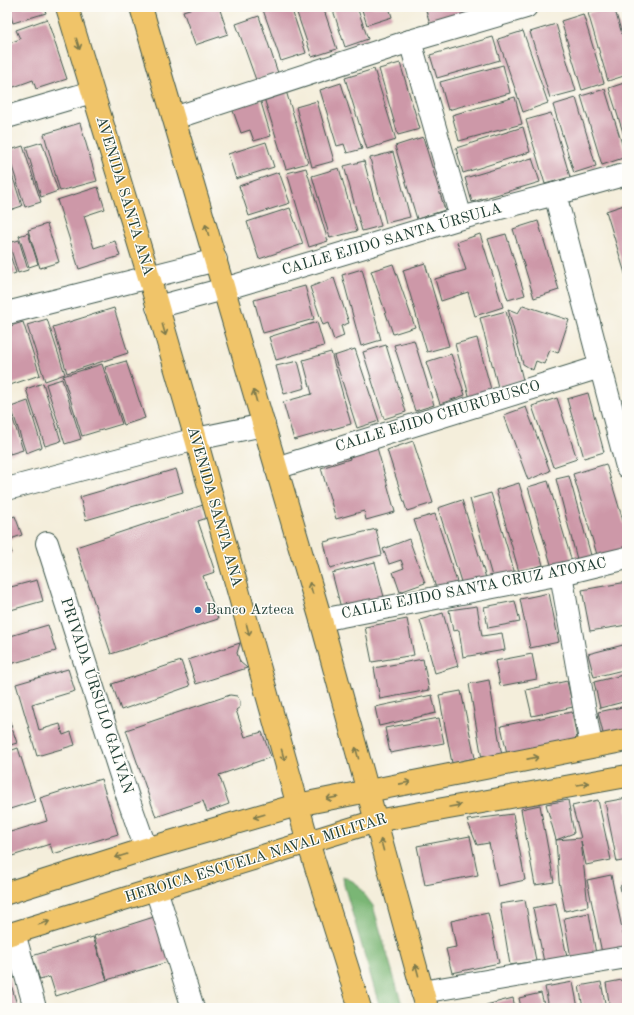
<svg xmlns="http://www.w3.org/2000/svg" width="634" height="1015" font-family="'Old Standard TT',serif">
<style>
.forest{fill:#7ab675;stroke:#4c7a54}
.building{fill:#cd98a8}
.lines{fill:none;stroke-linecap:round;stroke-linejoin:round}
.minor-casing{stroke:#3f584d;stroke-width:24}
.major-casing{stroke:#3f584d;stroke-width:24}
.minor{stroke:#fff;stroke-width:22}
.major{stroke:#f0c469;stroke-width:22}
.oneway{stroke:#7d7a4c}
.poi-dot{fill:#1f6fb2;stroke:#fdfcf7;stroke-width:1.5}
.labels{text-anchor:middle;dominant-baseline:central;stroke-width:3;stroke-linejoin:round;paint-order:stroke}
.street-label{font-size:15px;fill:#1f3d34;stroke:#fdfcf7}
.poi-label{font-size:15px;fill:#1f3d34;stroke:#fdfcf7;text-anchor:start}
</style>
<rect width="100%" height="100%" fill="#fdfcf7"/>
<filter id="ink" filterUnits="userSpaceOnUse"><feTurbulence type="fractalNoise" baseFrequency=".025" numOctaves="2"/><feDisplacementMap in="SourceGraphic" scale="8" xChannelSelector="R" yChannelSelector="G"/><feConvolveMatrix kernelMatrix="1 2 1 2 8 2 1 2 1" color-interpolation-filters="sRGB"/></filter>
<filter id="wash" filterUnits="userSpaceOnUse"><feTurbulence type="fractalNoise" baseFrequency=".012" numOctaves="4" result="noise"/><feDisplacementMap in="SourceGraphic" scale="16" xChannelSelector="R" yChannelSelector="G"/><feGaussianBlur stdDeviation="0.9" result="paint"/><feColorMatrix in="noise" values="0 0 0 0 0 0 0 0 0 0 0 0 0 0 0 0 0 1.4 0 .05"/><feComposite in="paint" operator="in"/></filter>
<g filter="url(#wash)">
<rect width="100%" height="100%" fill="#f4eedb"/>
<polygon class="forest" points="343,876 356,883 373,906 403,1008 380,1008 344,885"/>
<g id="blocks">
<g class="building">
<polygon points="8,7 44,7 46,13 13,23"/>
<polygon points="196,7 219,7 228,34 195,45 183,11"/>
<polygon points="262,7 291,7 306,53 281,61"/>
<polygon points="295,7 323,7 337,49 312,57"/>
<polygon points="332,7 357,7 368,39 345,47"/>
<polygon points="361,7 389,7 392,17 367,25"/>
<polygon points="425,7 466,7 468,13 430,24"/>
<polygon points="610,7 614,7 627,51 627,75 608,81 588,13"/>
<polygon points="621,7 627,7 627,27"/>
<polygon points="583,14 604,83 582,90 561,21"/>
<polygon points="259,16 278,73 256,80 236,24"/>
<polygon points="47,19 67,79 36,89 33,80 11,88 7,76 7,44 20,39 16,30"/>
<polygon points="556,24 576,91 550,98 530,32"/>
<polygon points="523,31 548,103 523,112 498,39"/>
<polygon points="493,37 500,60 437,78 430,55"/>
<polygon points="400,63 420,129 398,135 379,69"/>
<polygon points="503,65 510,93 448,110 440,82"/>
<polygon points="374,69 396,140 367,149 345,78"/>
<polygon points="627,82 627,145 609,88"/>
<polygon points="341,83 362,149 347,153 344,144 337,146 320,90"/>
<polygon points="605,89 626,157 602,165 581,96"/>
<polygon points="286,91 308,163 286,169 264,98"/>
<polygon points="515,97 522,124 459,141 452,115"/>
<polygon points="576,98 596,166 574,173 553,105"/>
<polygon points="260,99 271,136 254,141 250,130 241,133 232,108"/>
<polygon points="317,101 334,161 312,167 296,107"/>
<polygon points="551,113 570,177 545,184 526,120"/>
<polygon points="80,123 97,181 60,191 44,134"/>
<polygon points="523,127 530,152 463,173 456,148"/>
<polygon points="423,137 445,210 417,219 395,146"/>
<polygon points="42,142 58,191 41,197 26,147"/>
<polygon points="266,142 274,167 236,179 228,154"/>
<polygon points="23,146 41,202 25,207 7,151"/>
<polygon points="393,152 410,217 386,223 370,158"/>
<polygon points="532,158 540,182 472,202 465,178"/>
<polygon points="7,159 22,206 7,211"/>
<polygon points="364,161 381,226 362,231 344,166"/>
<polygon points="306,168 328,241 309,247 287,173"/>
<polygon points="339,168 357,231 330,238 312,176"/>
<polygon points="279,172 290,203 249,216 239,186"/>
<polygon points="98,187 105,209 84,216 94,248 115,241 120,256 79,269 57,200"/>
<polygon points="627,204 627,280 606,211"/>
<polygon points="290,208 303,244 259,259 247,222"/>
<polygon points="538,221 559,290 534,298 513,229"/>
<polygon points="47,224 59,262 40,268 28,230"/>
<polygon points="28,233 38,264 29,267 19,236"/>
<polygon points="480,234 503,307 475,316 468,292 441,301 435,279 466,270 457,242"/>
<polygon points="506,234 525,295 508,300 488,239"/>
<polygon points="19,240 28,270 18,273 9,243"/>
<polygon points="7,246 16,273 7,276"/>
<polygon points="425,263 449,346 427,352 403,270"/>
<polygon points="393,264 415,327 393,334 371,271"/>
<polygon points="362,269 381,340 361,346 342,275"/>
<polygon points="334,278 349,323 341,326 344,336 334,340 328,323 323,325 310,287"/>
<polygon points="305,286 314,319 263,333 254,300"/>
<polygon points="523,305 569,320 558,353 550,350 544,364 536,361 533,370 523,364 508,309 518,313"/>
<polygon points="114,308 128,353 67,373 53,327"/>
<polygon points="506,311 523,380 498,387 480,318"/>
<polygon points="47,319 65,374 45,381 27,325"/>
<polygon points="23,322 40,375 7,386 7,327"/>
<polygon points="317,322 324,346 276,360 269,337"/>
<polygon points="477,338 492,393 470,399 455,344"/>
<polygon points="414,340 434,405 415,411 394,345"/>
<polygon points="386,345 406,412 384,419 363,352"/>
<polygon points="355,349 379,421 357,428 334,356"/>
<polygon points="331,352 351,424 294,440 283,402 312,394 303,360"/>
<polygon points="451,354 465,395 440,404 426,362"/>
<polygon points="126,361 145,418 124,425 105,367"/>
<polygon points="298,361 305,388 284,394 276,366"/>
<polygon points="102,364 122,424 82,436 63,376"/>
<polygon points="62,379 81,439 65,444 46,384"/>
<polygon points="43,383 61,441 45,446 26,389"/>
<polygon points="588,393 604,452 584,458 567,399"/>
<polygon points="557,398 577,459 553,467 532,406"/>
<polygon points="7,401 23,450 10,454 7,445"/>
<polygon points="28,401 42,447 26,453 11,407"/>
<polygon points="526,407 550,471 528,480 504,415"/>
<polygon points="413,441 433,503 407,511 387,450"/>
<polygon points="376,444 395,512 366,520 364,511 336,519 321,468 350,459 348,452"/>
<polygon points="606,464 627,534 627,555 598,558 573,474"/>
<polygon points="176,469 183,492 86,520 80,497"/>
<polygon points="569,476 592,559 578,563 556,479"/>
<polygon points="548,481 573,565 553,571 528,487"/>
<polygon points="519,483 543,565 519,572 496,490"/>
<polygon points="491,493 515,574 493,580 470,499"/>
<polygon points="462,500 486,578 462,585 438,508"/>
<polygon points="203,505 207,518 198,521 215,572 203,576 218,619 111,654 76,547"/>
<polygon points="435,514 457,582 436,588 414,520"/>
<polygon points="15,516 22,535 8,540 12,553 7,555 7,519"/>
<polygon points="376,529 382,555 330,568 324,542"/>
<polygon points="409,539 425,583 400,592 393,572 404,568 401,560 389,564 383,549"/>
<polygon points="375,562 384,597 341,608 332,573"/>
<polygon points="37,580 43,601 7,611 7,588"/>
<polygon points="627,582 627,625 590,631 582,590"/>
<polygon points="549,593 559,642 530,648 520,599"/>
<polygon points="515,601 520,622 488,628 484,607"/>
<polygon points="477,606 482,636 502,633 505,650 463,657 459,630 453,631 449,610"/>
<polygon points="443,613 458,666 435,673 420,620"/>
<polygon points="407,619 414,655 372,662 365,627"/>
<polygon points="48,625 56,651 7,665 7,637"/>
<polygon points="240,643 237,653 240,662 247,668 196,684 188,660"/>
<polygon points="627,644 627,669 594,677 588,654"/>
<polygon points="532,654 537,679 500,686 495,661"/>
<polygon points="423,659 429,690 380,699 374,668"/>
<polygon points="181,661 190,686 121,710 112,684"/>
<polygon points="68,669 75,691 32,704 39,730 60,724 63,735 71,732 75,745 37,756 16,684"/>
<polygon points="627,674 627,701 600,708 594,682"/>
<polygon points="489,680 502,756 482,759 469,684"/>
<polygon points="567,681 573,707 532,716 526,690"/>
<polygon points="461,691 475,758 452,763 439,695"/>
<polygon points="230,695 237,696 240,701 240,707 236,710 245,737 262,732 271,757 219,775 229,804 207,812 203,801 156,817 126,730"/>
<polygon points="432,695 436,713 379,726 375,707"/>
<polygon points="627,706 627,737 605,742 598,712"/>
<polygon points="572,712 578,744 508,758 501,726"/>
<polygon points="7,713 17,743 7,746"/>
<polygon points="439,718 444,743 390,753 385,728"/>
<polygon points="18,748 35,801 7,810 7,752"/>
<polygon points="101,779 118,834 53,854 50,844 9,857 7,851 7,833 47,821 40,798"/>
<polygon points="627,798 627,860 617,862 605,802"/>
<polygon points="568,800 574,833 556,840 546,804"/>
<polygon points="598,800 611,860 586,865 581,841 588,906 565,911 559,881 556,840 581,838 572,806"/>
<polygon points="540,805 554,882 535,885 521,809"/>
<polygon points="513,814 525,880 498,886 489,843 477,845 467,820"/>
<polygon points="470,836 478,875 425,885 417,846"/>
<polygon points="611,875 626,948 602,953 587,880"/>
<polygon points="627,884 627,916 626,916 620,886"/>
<polygon points="525,900 536,961 510,965 500,904"/>
<polygon points="556,903 567,957 544,962 533,908"/>
<polygon points="488,913 499,963 452,973 446,949 456,947 451,921"/>
<polygon points="589,913 596,954 571,958 564,918"/>
<polygon points="157,916 171,961 107,980 94,936"/>
<polygon points="93,937 107,980 56,996 50,977 40,980 32,956"/>
<polygon points="7,971 18,1008 7,1008"/>
<polygon points="627,979 627,1008 610,1008 606,983"/>
<polygon points="573,982 578,1008 549,1008 545,987"/>
<polygon points="601,982 606,1008 583,1008 579,986"/>
<polygon points="541,993 545,1008 521,1008 519,998"/>
<polygon points="513,998 515,1008 486,1008 486,1005"/>
</g>
</g>
</g>
<g filter="url(#ink)">
<use href="#blocks" fill-opacity="0" stroke="#3f584d" stroke-width="1"/>
<g class="lines">
<g class="minor-casing">
<g id="minor">
<polyline points="410,41 461,218"/>
<polyline points="7,117 92,92"/>
<polyline points="174,118 410,41 526,7"/>
<polyline points="555,194 627,467"/>
<polyline points="157,307 224,289 461,218 555,194 627,174"/>
<polyline points="7,313 216,260"/>
<polyline points="276,468 600,367"/>
<polyline points="7,489 196,439 264,425"/>
<polyline points="47,543 129,801 146,849"/>
<polyline points="561,574 591,746"/>
<polyline points="321,620 561,574 627,558"/>
<polyline points="156,889 193,1008"/>
<polyline points="14,933 35,1008"/>
<polyline points="422,992 627,957"/>
</g>
</g>
<g class="major-casing">
<g id="major">
<polyline points="67,7 149,277 196,439 308,842 360,1008"/>
<polyline points="141,7 321,620 427,1008"/>
<polyline points="7,893 146,849 297,805 627,740"/>
<polyline points="7,935 376,821 627,776"/>
</g>
</g>
<use href="#minor" class="minor"/>
<use href="#major" class="major"/>
</g>
<defs><path id="oneway-shaft" d="M-6 0H5M1.5-3L5.5 0L1.5 3" fill="none" stroke-width="1.6" stroke-linecap="round" stroke-linejoin="round"/></defs>
<g class="oneway">
<use href="#oneway-shaft" transform="translate(78 44) rotate(73)"/>
<use href="#oneway-shaft" transform="translate(207 230) rotate(-106)"/>
<use href="#oneway-shaft" transform="translate(164 330) rotate(74)"/>
<use href="#oneway-shaft" transform="translate(255 396) rotate(-106)"/>
<use href="#oneway-shaft" transform="translate(311 588) rotate(-106)"/>
<use href="#oneway-shaft" transform="translate(248 630) rotate(75)"/>
<use href="#oneway-shaft" transform="translate(357 753) rotate(-105)"/>
<use href="#oneway-shaft" transform="translate(283 755) rotate(75)"/>
<use href="#oneway-shaft" transform="translate(533 758) rotate(-11)"/>
<use href="#oneway-shaft" transform="translate(405 783) rotate(-11)"/>
<use href="#oneway-shaft" transform="translate(583 784) rotate(-10)"/>
<use href="#oneway-shaft" transform="translate(332 798) rotate(169)"/>
<use href="#oneway-shaft" transform="translate(455 806) rotate(-10)"/>
<use href="#oneway-shaft" transform="translate(259 816) rotate(164)"/>
<use href="#oneway-shaft" transform="translate(382 845) rotate(-105)"/>
<use href="#oneway-shaft" transform="translate(121 856) rotate(162)"/>
<use href="#oneway-shaft" transform="translate(44 923) rotate(-17)"/>
<use href="#oneway-shaft" transform="translate(417 970) rotate(-105)"/>
</g>
</g>
<circle class="poi-dot" cx="198" cy="610" r="4"/>
<g class="labels">
<g class="street-label">
<text transform="translate(124 196) rotate(73)">AVENIDA SANTA ANA</text>
<text transform="translate(392 240) rotate(-16)">CALLE EJIDO SANTA ÚRSULA</text>
<text transform="translate(438 417) rotate(-17)">CALLE EJIDO CHURUBUSCO</text>
<text transform="translate(214 507) rotate(74)">AVENIDA SANTA ANA</text>
<text transform="translate(474 589) rotate(-11)">CALLE EJIDO SANTA CRUZ ATOYAC</text>
<text transform="translate(96 696) rotate(72)">PRIVADA ÚRSULO GALVÁN</text>
<text transform="translate(256 859) rotate(-17)">HEROICA ESCUELA NAVAL MILITAR</text>
</g>
<g class="poi-label">
<text x="206" y="610">Banco Azteca</text>
</g>
</g>
<rect width="634" height="1015" fill="none" stroke="#fdfcf7" stroke-width="24"/>
</svg>
